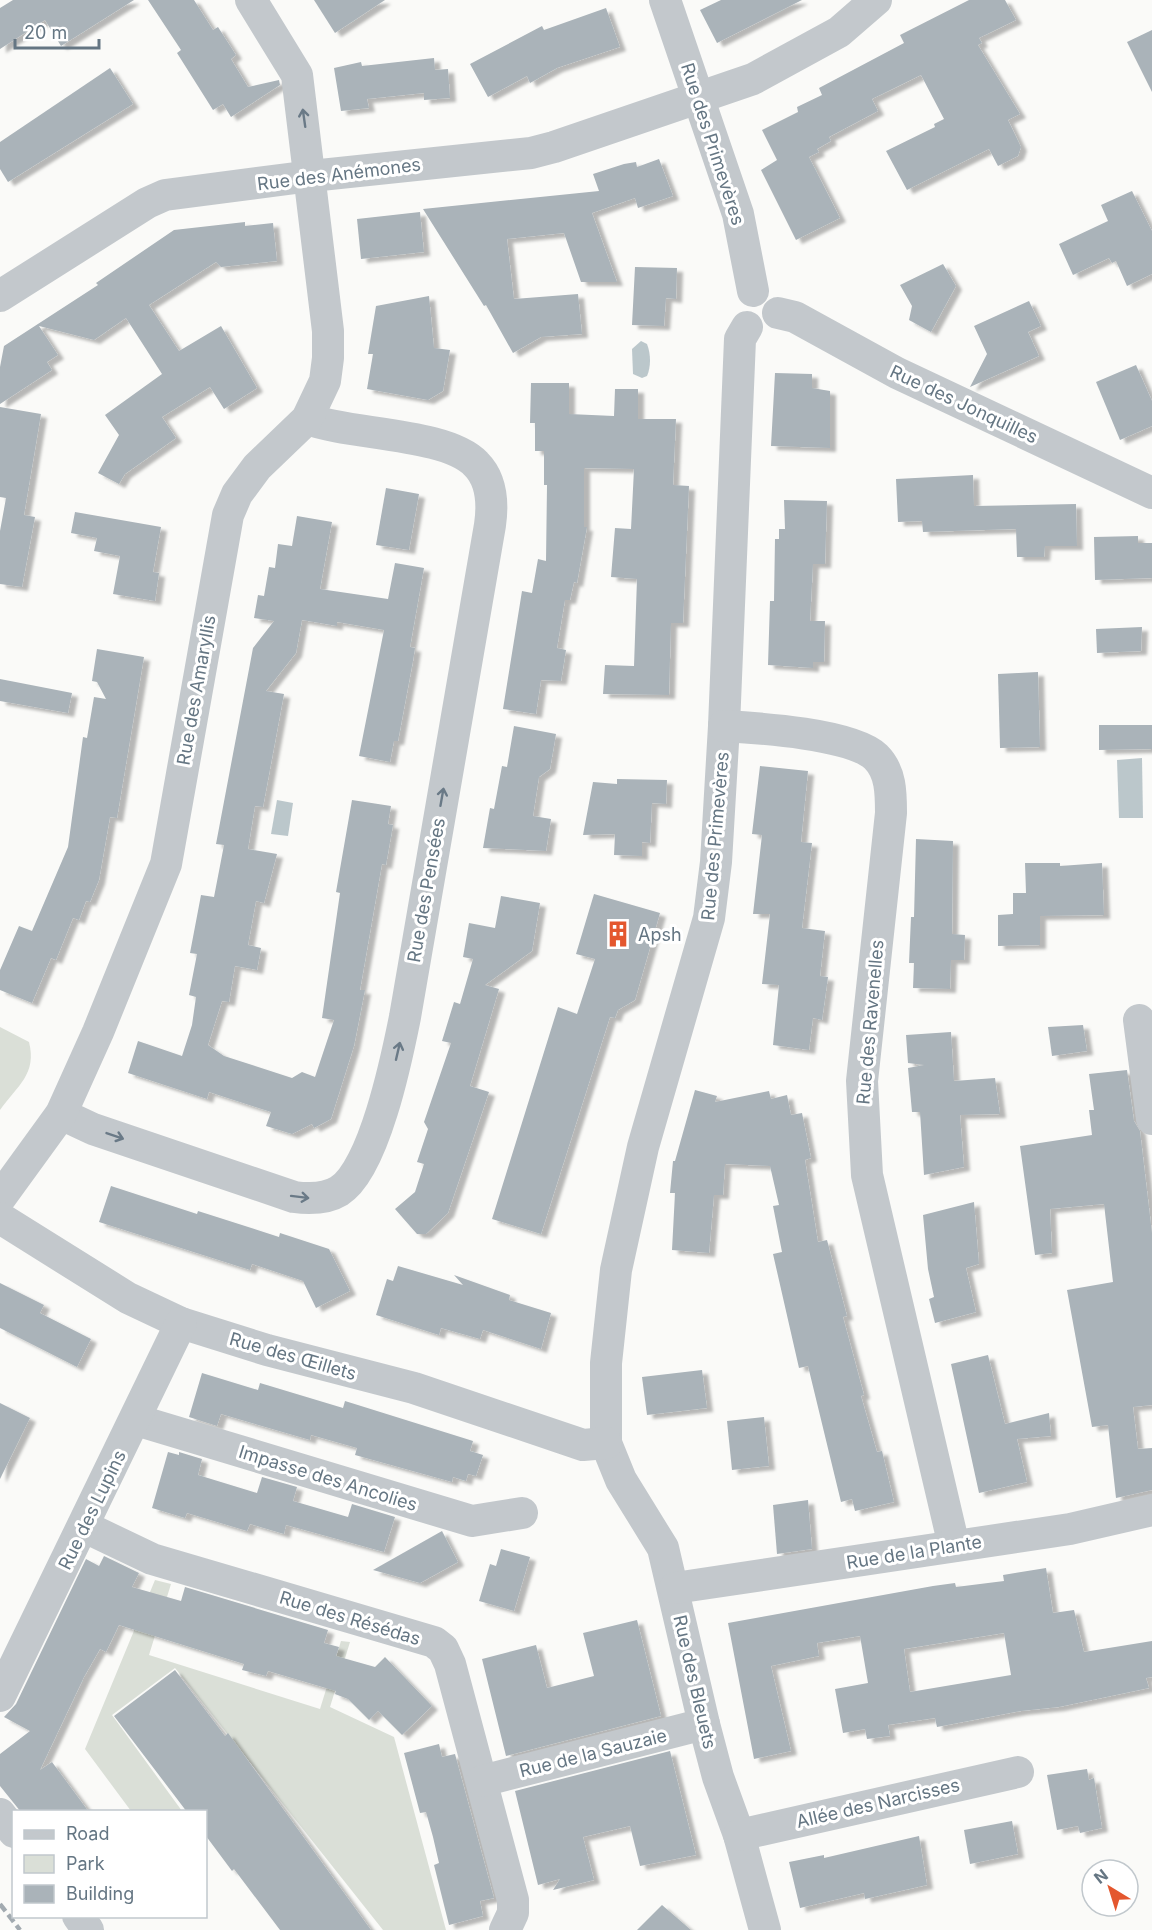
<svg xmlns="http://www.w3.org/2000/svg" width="1152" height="1930" font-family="Inter,sans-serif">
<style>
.green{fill:#dadfd7}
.water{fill:#bbc7cb}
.building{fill:#aab3b9;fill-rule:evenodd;filter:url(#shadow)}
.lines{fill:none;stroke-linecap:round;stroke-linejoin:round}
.minor{stroke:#c3c8cc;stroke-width:32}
.rail{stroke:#a2aab0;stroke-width:4.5;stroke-dasharray:9 4.5;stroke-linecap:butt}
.oneway{stroke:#6a7a87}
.labels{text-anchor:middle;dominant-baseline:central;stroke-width:6;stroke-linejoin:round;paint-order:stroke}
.street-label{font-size:18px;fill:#657683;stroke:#fff}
.poi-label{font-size:18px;fill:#657683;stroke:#fff;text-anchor:start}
</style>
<defs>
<filter id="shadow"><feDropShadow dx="6" dy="4" stdDeviation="1.5" flood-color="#0004"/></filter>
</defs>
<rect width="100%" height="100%" fill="#fafaf8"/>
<g class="green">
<path d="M0 1027 29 1042C37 1074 18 1085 0 1110Z"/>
<polygon points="155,1580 171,1584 149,1655 320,1709 341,1641 350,1642 330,1707 394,1737 446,1930 383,1930 175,1668 112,1715 182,1811 131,1811 85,1749"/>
</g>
<g class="water">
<path d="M641 341 647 344C651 354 651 367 647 376L642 378 633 374 632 349Z"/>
<polygon points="1142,758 1143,818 1119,818 1117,760"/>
<polygon points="277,800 293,803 288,836 271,834"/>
</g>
<g class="building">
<polygon points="13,0 134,0 61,46 45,20 0,49 0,8"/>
<polygon points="148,0 194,0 213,30 218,27 236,55 231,59 248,87 279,80 280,85 231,117 223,104 213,110 177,53 181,50"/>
<polygon points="314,0 385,0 335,33"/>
<polygon points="721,0 802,0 717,43 700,10"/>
<polygon points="969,0 1005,0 1016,20 979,38 982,43 978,45 1020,114 1008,120 1021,147 1018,156 998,166 989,149 907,190 886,151 935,127 934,124 944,119 921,75 872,99 878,111 829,137 831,141 817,149 819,152 809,157 840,218 796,240 761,170 777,160 762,130 798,112 797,107 822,95 819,88 904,43 900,35"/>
<polygon points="606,8 620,47 557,68 530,83 527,76 488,97 470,64 542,26 544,30"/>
<polygon points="1152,30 1152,92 1127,42"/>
<polygon points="434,58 435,70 448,69 450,98 424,100 424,93 367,99 369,108 341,111 334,68 361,62 362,66"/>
<polygon points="110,68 133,104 8,182 0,169 0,142"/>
<polygon points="659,159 673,196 638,208 635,198 592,213 617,282 581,282 564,233 507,239 514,299 578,294 582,334 541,337 513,353 486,305 484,306 423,209 599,191 593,174 624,164 636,162 637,167"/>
<polygon points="1132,191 1152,231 1152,274 1127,286 1116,261 1112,263 1109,258 1073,275 1059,244 1108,221 1101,205"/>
<polygon points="420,212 424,252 361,259 357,219"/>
<polygon points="245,222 245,226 273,223 277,261 221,267 216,262 149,305 179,351 221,326 257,388 224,409 210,387 162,417 176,438 125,474 119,484 98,473 119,435 105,415 162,374 126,318 94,340 39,326 58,355 47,362 52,370 0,404 0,367 4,346 98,285 96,283 174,230"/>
<polygon points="943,264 956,286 931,332 909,320 912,306 900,285"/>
<polygon points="635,267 677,268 676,299 666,298 664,326 632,325"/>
<polygon points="429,296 434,348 450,350 443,391 428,400 367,389 373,354 368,354 376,306"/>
<polygon points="1029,301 1041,326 1028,332 1039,356 970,387 987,354 974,326"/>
<polygon points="1136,365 1152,401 1152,426 1120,440 1096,382"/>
<polygon points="775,373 812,374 812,388 830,391 830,448 771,446"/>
<polygon points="531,383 569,383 569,414 614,416 615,389 638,389 638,419 676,419 673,485 689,486 683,623 671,623 669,695 603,694 605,665 634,666 637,579 611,577 615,528 631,529 634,469 584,468 584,527 587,527 577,583 574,582 570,600 565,600 557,648 566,650 561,681 541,680 536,714 503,709 522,591 532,593 538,559 546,561 547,485 544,485 544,451 535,451 535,423 530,423"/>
<polygon points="0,407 41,414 24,515 35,517 22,587 0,584 0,531 6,498 0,497"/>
<polygon points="973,475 974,506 1076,504 1077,546 1045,546 1044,557 1017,557 1016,529 923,532 922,521 898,522 896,479"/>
<polygon points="386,488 419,494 409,550 376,545"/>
<polygon points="784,500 827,501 825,564 813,564 810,621 825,621 824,662 813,662 813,668 768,665 770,601 774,601 775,539 779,539 779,529 785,529"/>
<polygon points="75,512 161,527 153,572 159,573 155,601 113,594 120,556 94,551 97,538 71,533"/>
<polygon points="297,516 332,522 320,589 388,599 395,563 424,568 410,647 415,648 413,661 398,741 394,741 390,762 359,756 384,630 337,622 337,626 302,620 296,653 266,691 284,694 263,807 255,806 248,849 277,854 264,903 256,901 248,945 261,948 257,970 235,966 229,1002 222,1001 208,1045 224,1056 292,1078 302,1072 315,1077 334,1020 322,1018 340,893 336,892 352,800 391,806 388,824 393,825 386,865 382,864 360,990 365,990 354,1046 331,1119 314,1128 312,1124 292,1134 266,1126 271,1112 209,1092 207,1099 128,1073 138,1041 182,1056 192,1025 196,997 189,995 197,954 190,953 201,895 214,897 224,845 216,844 253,648 274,621 254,618 258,595 264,596 269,567 275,568 278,544 292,546"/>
<polygon points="1138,536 1138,543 1152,543 1152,578 1095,580 1094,537"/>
<polygon points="1142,627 1141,651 1097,653 1096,629"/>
<polygon points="97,649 144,657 117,818 110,817 99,880 90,902 86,901 79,920 73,918 56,960 51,958 32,1003 0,990 0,970 19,926 32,931 68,847 83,737 87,738 94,697 106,699 97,682 92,681"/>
<polygon points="1038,672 1040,747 1000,748 998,674"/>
<polygon points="0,679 72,693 68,713 0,701"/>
<polygon points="1099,725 1152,725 1152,749 1099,750"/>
<polygon points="514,726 556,734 550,769 539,777 533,816 551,819 546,851 483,848 490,808 494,809 502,766 507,767"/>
<polygon points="760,766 808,771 801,842 812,843 802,928 825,931 820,976 828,977 822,1020 813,1018 809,1050 773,1045 779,985 762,984 770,914 753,914 762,835 752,834"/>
<polygon points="617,779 667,780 666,804 652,803 650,843 642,842 642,856 614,855 615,834 583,835 593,782 617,784"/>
<polygon points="916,839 953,841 952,934 965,935 964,960 951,960 950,989 913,988 914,963 909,963 911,917 914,917"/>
<polygon points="1025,863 1060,863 1060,866 1102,863 1104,915 1040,916 1040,945 998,946 998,915 1013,914 1013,893 1026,893"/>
<polygon points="594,894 660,913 635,1000 618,1010 615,1018 610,1017 541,1234 492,1219 558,1007 577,1014 595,959 576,954"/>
<polygon points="501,896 540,903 532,951 485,985 499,989 470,1086 489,1092 448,1213 426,1234 417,1234 395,1209 415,1192 424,1164 417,1162 428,1129 424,1122 451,1043 442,1041 454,1002 460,1004 473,959 463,957 469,923 495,928"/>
<polygon points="1083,1025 1087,1051 1052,1056 1048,1027"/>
<polygon points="951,1032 954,1081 995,1078 1000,1114 960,1115 964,1167 924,1175 920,1112 912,1112 908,1068 924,1065 908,1063 906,1035"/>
<polygon points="1127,1070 1134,1121 1140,1131 1152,1233 1152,1405 1133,1407 1138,1449 1152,1448 1152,1490 1116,1498 1108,1425 1092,1427 1067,1290 1113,1282 1104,1204 1050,1209 1052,1253 1035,1255 1020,1146 1092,1135 1089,1110 1094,1110 1089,1074"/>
<polygon points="695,1090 717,1096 715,1102 769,1091 771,1099 787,1095 791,1115 802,1113 811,1158 805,1160 818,1242 827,1240 847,1316 843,1317 864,1395 861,1396 877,1452 882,1451 894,1502 855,1511 852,1499 841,1502 808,1366 799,1368 773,1254 782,1252 773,1206 779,1205 770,1166 725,1164 723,1195 714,1195 709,1253 672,1250 675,1193 670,1193 673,1161 675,1161"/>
<polygon points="111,1186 197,1214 198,1211 279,1237 280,1233 329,1249 350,1291 316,1308 303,1281 252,1264 250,1270 99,1222"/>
<polygon points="974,1202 979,1264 966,1268 976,1312 935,1323 929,1299 934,1297 928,1269 923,1215"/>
<polygon points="398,1266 463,1285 454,1275 510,1295 509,1300 551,1313 541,1349 483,1330 480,1339 441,1328 439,1335 376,1315 387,1279 393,1281"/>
<polygon points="0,1283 44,1305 40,1313 91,1339 77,1367 0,1328"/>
<polygon points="988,1355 1005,1424 1049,1413 1051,1436 1017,1439 1027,1482 979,1493 951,1364"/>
<polygon points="702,1370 707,1408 647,1415 642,1377"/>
<polygon points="202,1373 258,1390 260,1383 343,1408 345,1401 473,1441 470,1451 483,1455 476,1476 468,1474 466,1481 453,1477 452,1482 355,1455 357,1448 311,1435 310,1440 221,1414 217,1426 189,1417"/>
<polygon points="0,1403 30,1418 0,1479"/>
<polygon points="764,1417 769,1466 732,1470 727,1421"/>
<polygon points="168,1452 179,1455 179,1452 202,1459 198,1475 257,1493 262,1477 297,1487 293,1501 348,1517 352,1504 395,1517 384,1552 286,1525 284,1534 250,1524 247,1531 187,1513 185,1518 152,1508"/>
<polygon points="808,1500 812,1549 777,1554 773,1505"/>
<polygon points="442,1531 458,1562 420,1583 373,1570"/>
<polygon points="501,1549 530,1557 514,1611 479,1601 490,1564 496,1566"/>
<polygon points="104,1556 139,1573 132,1587 181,1601 185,1587 328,1630 324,1643 339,1647 336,1656 375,1667 385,1657 432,1706 402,1735 378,1711 369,1720 348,1699 335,1694 336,1691 268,1671 266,1676 242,1670 244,1664 119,1625 106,1652 100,1649 84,1677 40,1770 52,1762 89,1812 21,1812 0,1786 0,1754 30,1731 4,1717 16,1704 86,1559 99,1566"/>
<path d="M1046 1568 1053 1613 1074 1610 1084 1652 1152 1641V1677L1146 1678 1149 1688 1059 1707 1021 1711 937 1727 935 1718 888 1725 890 1736 867 1739 865 1729 843 1733 835 1689 868 1683 860 1636 817 1643 819 1656 771 1666 791 1751 754 1759 728 1623 933 1586 955 1583 956 1587 1004 1581 1003 1575ZM1004 1633 1011 1675 910 1692 904 1649Z"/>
<polygon points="637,1620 661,1716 506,1756 482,1659 536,1645 547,1688 594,1676 583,1633"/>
<polygon points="175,1670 225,1736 228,1733 371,1930 280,1930 234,1869 232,1871 206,1836 206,1812 187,1812 114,1716"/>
<polygon points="439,1744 442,1757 455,1754 494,1898 480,1901 483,1916 449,1925 434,1865 439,1863 433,1837 426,1812 420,1813 404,1753"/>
<polygon points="670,1751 696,1855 640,1866 630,1826 583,1837 594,1880 553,1890 560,1879 538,1885 515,1791"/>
<polygon points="1087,1769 1089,1780 1094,1778 1102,1828 1080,1833 1078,1826 1057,1830 1047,1775"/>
<polygon points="1012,1821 1018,1854 970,1864 964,1830"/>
<polygon points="919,1836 927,1885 865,1899 864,1893 800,1908 789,1862 824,1855 824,1858"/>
<polygon points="662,1905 691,1930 637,1930"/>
</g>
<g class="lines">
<g class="minor">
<polyline points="665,0 738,214 753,291"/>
<polyline points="0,296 147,203 165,195 311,176 531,153 554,147 753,79 839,32 876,0"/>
<polyline points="778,313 795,317 897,373 1152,493"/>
<polyline points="747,327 740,339 724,726 716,862 709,918 643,1147 616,1270 606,1363 606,1443 621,1480 663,1548 704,1724 718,1777 739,1835 765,1930"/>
<path d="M724 726C759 728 852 734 876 757 891 772 891 793 891 813L862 1081 867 1175 954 1546"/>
<polyline points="1139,1020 1152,1119"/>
<path d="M61 1114 93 1129 294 1197C309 1199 326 1199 339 1191 374 1170 397 1057 405 1017L490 525C493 504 492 480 476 464 447 433 351 435 307 419"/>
<polyline points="0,1198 61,1114 98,1032 166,864 228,515 237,494 257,467 307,419 325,381 328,358 328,331 297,75 251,0"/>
<polyline points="0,1218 128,1298 181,1323 267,1350 414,1388 583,1445 606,1443"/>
<polyline points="136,1420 472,1521 522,1513"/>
<polyline points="83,1526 152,1559 434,1642 443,1649 450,1664 513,1900 513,1913 505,1930"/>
<polyline points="675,1588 1070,1529 1152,1510"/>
<polyline points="0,1696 181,1323"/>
<polyline points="482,1781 704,1724"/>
<polyline points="0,1814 14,1832"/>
<polyline points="739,1835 1018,1772"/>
<polyline points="78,1916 88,1930"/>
</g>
<polyline class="rail" points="0,1904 20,1930"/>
</g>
<defs><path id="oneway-shaft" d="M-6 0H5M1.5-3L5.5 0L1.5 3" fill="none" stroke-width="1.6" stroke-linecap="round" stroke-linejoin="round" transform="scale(1.5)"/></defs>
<g class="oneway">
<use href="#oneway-shaft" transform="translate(304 118) rotate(-98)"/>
<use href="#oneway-shaft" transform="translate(442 797) rotate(-80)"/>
<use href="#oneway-shaft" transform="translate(398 1051) rotate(-77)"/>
<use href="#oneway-shaft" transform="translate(115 1136) rotate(19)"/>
<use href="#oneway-shaft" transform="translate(300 1197) rotate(7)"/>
</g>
<defs>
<g id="building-bare" transform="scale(2.07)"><path d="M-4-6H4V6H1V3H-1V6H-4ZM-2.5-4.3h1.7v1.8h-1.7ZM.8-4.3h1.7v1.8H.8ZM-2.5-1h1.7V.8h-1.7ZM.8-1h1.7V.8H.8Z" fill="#e4572e" stroke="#fff" stroke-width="2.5" paint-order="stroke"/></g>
</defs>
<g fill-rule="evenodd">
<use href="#building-bare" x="618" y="934"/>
</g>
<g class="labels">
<g class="street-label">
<text transform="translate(713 144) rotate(72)">Rue des Primevères</text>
<text transform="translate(339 174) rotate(-7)">Rue des Anémones</text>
<text transform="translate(964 404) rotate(25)">Rue des Jonquilles</text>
<text transform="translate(196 690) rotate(-80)">Rue des Amaryllis</text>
<text transform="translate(715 836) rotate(-85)">Rue des Primevères</text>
<text transform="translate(426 890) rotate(-80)">Rue des Pensées</text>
<text transform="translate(870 1022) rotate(-85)">Rue des Ravenelles</text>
<text transform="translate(293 1356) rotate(16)">Rue des Œillets</text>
<text transform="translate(328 1478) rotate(17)">Impasse des Ancolies</text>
<text transform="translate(92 1510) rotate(-64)">Rue des Lupins</text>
<text transform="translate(914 1552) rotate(-9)">Rue de la Plante</text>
<text transform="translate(350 1618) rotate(17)">Rue des Résédas</text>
<text transform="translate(695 1682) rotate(77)">Rue des Bleuets</text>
<text transform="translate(593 1753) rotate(-14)">Rue de la Sauzaie</text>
<text transform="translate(878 1803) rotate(-13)">Allée des Narcisses</text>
</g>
<g class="poi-label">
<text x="638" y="934">Apsh</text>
</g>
</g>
<rect x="12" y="1810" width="195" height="108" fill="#ffffff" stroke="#c1c8cd" stroke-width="1.5"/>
<rect x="24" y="1830" width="30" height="9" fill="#c3c8cc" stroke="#c1c8cd" stroke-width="1.5"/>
<text x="66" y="1840" font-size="18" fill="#657683">Road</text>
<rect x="24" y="1855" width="30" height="18" fill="#dadfd7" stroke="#c1c8cd" stroke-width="1.5"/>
<text x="66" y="1870" font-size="18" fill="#657683">Park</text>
<rect x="24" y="1885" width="30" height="18" fill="#aab3b9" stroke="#c1c8cd" stroke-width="1.5"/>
<text x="66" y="1900" font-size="18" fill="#657683">Building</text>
<g transform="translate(1110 1888) rotate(322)"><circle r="28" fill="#ffffff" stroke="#c1c8cd" stroke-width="1.5"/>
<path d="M0-4.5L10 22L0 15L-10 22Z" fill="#e4572e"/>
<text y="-9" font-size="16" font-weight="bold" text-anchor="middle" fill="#657683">N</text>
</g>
<path d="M15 39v9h84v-9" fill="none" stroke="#657683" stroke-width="3"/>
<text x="24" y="39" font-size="18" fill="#657683" stroke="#ffffff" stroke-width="4.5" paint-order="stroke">20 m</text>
</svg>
